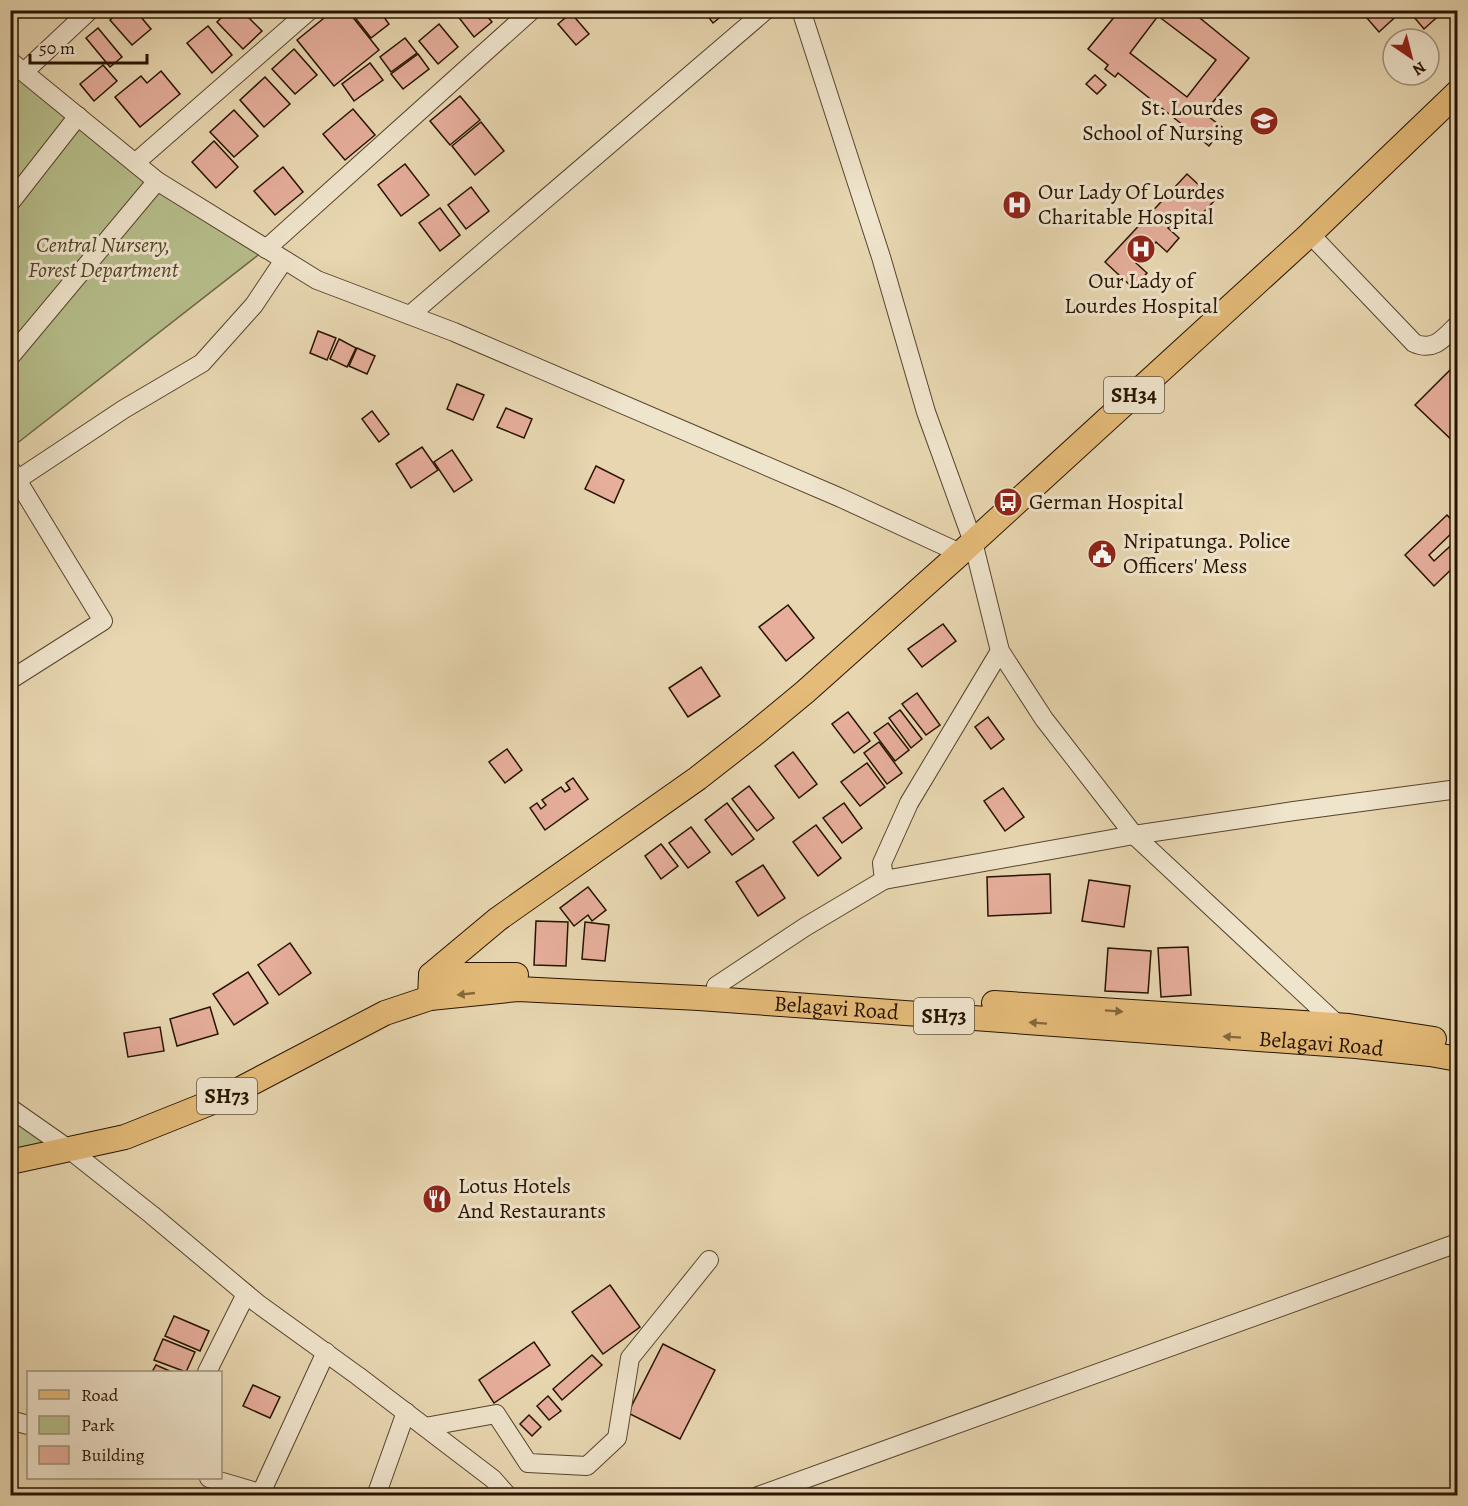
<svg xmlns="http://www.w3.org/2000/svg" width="1468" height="1506" font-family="Alegreya,serif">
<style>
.green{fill:#b6be8b;stroke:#6f6846;stroke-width:1.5}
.building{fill:#e6ae9b;stroke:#281300;stroke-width:1.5;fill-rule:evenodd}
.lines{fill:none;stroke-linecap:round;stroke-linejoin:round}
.minor-casing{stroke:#58442c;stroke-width:20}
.major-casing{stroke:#281300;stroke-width:26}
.minor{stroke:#efe4cc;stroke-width:18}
.major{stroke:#e4bb78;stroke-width:24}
.oneway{fill:#86673c}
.labels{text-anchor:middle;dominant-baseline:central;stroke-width:6;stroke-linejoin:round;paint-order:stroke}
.shield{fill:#efe4cc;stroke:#64523d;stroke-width:1.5}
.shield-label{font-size:21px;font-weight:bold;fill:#281300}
.poi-label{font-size:22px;fill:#281300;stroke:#efe4cc;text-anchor:start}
.park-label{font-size:22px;font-style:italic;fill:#53462a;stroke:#efe4cc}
.street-label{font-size:22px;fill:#281300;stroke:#efe4cc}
</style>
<rect width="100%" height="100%" fill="#e7d6b0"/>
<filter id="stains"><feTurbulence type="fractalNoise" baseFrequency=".00333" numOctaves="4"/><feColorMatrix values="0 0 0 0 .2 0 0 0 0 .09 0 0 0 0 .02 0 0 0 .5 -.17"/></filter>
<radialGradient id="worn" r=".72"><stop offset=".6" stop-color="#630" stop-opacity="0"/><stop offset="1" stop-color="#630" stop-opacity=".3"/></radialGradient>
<g class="green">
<polygon points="11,61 157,181 266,249 11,448"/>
<polygon points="11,1107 70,1150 11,1162"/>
</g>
<g class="building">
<polygon points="33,10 47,10 38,17"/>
<polygon points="121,10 135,10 151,29 132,45 110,20"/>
<polygon points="229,10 241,10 262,31 243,49 217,22"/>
<polygon points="334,10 347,10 379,50 334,86 297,40"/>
<polygon points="349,10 379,10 389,24 371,38"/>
<polygon points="453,10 482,10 492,22 474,37"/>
<polygon points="703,10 729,10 713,23"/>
<path d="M1120 10H1190L1249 58 1204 113 1223 128 1209 146 1118 73 1115 77 1105 69 1108 65 1088 49ZM1158 16 1216 60 1187 97 1130 53Z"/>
<polygon points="1360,10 1403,10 1379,32"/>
<polygon points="1408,10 1445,10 1424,29"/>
<polygon points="571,13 589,34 576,45 558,24"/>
<polygon points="439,24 458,47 438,64 419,41"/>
<polygon points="208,26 232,55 212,73 187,43"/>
<polygon points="98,28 122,57 110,67 86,38"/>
<polygon points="405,38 417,53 391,72 380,57"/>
<polygon points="294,49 317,75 295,94 272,69"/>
<polygon points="418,54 429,69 403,89 391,74"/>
<polygon points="370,63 383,80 354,101 342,84"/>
<polygon points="103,65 117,81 94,101 80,84"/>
<polygon points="161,71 180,94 140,127 115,97 141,76 147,83"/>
<polygon points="1095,75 1106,85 1097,94 1086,84"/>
<polygon points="265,77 290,104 264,127 240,100"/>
<polygon points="460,96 480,120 450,145 430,121"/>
<polygon points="353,109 375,135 345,160 323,134"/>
<polygon points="234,110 258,136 234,157 210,132"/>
<polygon points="481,122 504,151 475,175 452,146"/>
<polygon points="214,141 238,167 216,188 192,162"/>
<polygon points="405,164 429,195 401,216 378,185"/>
<polygon points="283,167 303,192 275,215 254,191"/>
<polygon points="1187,174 1215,200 1198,218 1188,208 1168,228 1179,238 1167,252 1156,242 1136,263 1147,273 1133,288 1105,262"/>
<polygon points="471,187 489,211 466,229 448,205"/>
<polygon points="440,208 460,235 440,251 419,223"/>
<polygon points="318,331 336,338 327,360 310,353"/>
<polygon points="339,339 356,348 347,367 330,359"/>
<polygon points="357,348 375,356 367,374 349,366"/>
<polygon points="1458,362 1458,389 1453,394 1458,398 1458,446 1415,405"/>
<polygon points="457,384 484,395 473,420 447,409"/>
<polygon points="506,408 532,419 524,438 497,427"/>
<polygon points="372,411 389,434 379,442 362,419"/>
<polygon points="422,447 438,470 411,488 396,464"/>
<polygon points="452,450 472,480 454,492 434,462"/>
<polygon points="596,466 624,480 614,503 585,489"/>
<polygon points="1447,515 1458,527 1429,555 1434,561 1458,539 1458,563 1434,586 1405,555"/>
<polygon points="788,605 814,638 786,661 759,627"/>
<polygon points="943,624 956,641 922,667 908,649"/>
<polygon points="701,667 720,696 688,717 669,688"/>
<polygon points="917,693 940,725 926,735 902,704"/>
<polygon points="900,710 922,739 911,748 889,718"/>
<polygon points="848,712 870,741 854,753 832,724"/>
<polygon points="988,717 1004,739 991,749 975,727"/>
<polygon points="888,723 909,750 895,761 874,733"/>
<polygon points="879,742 902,773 887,784 864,753"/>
<polygon points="507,749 522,770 505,783 489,762"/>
<polygon points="793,752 817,784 799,798 775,766"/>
<polygon points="867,763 885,787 860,806 841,782"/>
<polygon points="573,778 588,799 545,830 530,808 537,803 541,809 546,805 542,800 561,787 565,792 570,789 566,783"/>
<polygon points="749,786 774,818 757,831 732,799"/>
<polygon points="1003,788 1024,817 1005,831 984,801"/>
<polygon points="727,803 754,839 732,855 705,820"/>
<polygon points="844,803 862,828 842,843 823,818"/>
<polygon points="816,825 841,858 818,876 793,842"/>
<polygon points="691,827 710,852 688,868 669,843"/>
<polygon points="661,844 678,866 661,879 645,856"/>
<polygon points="763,865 785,898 758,916 736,882"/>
<polygon points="1050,874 1051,913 988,916 987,877"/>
<polygon points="1089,880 1130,886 1124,927 1082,921"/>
<polygon points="588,887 606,910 592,921 588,915 574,926 560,908"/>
<polygon points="536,921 568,922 566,966 534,965"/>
<polygon points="585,922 609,925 605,961 582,959"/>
<polygon points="290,943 311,973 279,995 258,965"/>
<polygon points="1188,947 1191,995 1161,997 1158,948"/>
<polygon points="1108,948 1151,951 1148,993 1105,991"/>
<polygon points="248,972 268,1003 234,1025 213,994"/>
<polygon points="210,1007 218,1034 177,1046 170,1019"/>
<polygon points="160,1027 164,1051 128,1057 124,1033"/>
<polygon points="610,1285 640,1327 603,1354 572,1312"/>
<polygon points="174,1316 209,1331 200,1351 165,1336"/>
<polygon points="163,1339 195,1352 186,1372 154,1360"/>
<polygon points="534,1342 550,1365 494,1403 479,1380"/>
<polygon points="663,1344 715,1370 680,1439 628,1413"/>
<polygon points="592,1355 602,1365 562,1400 553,1389"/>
<polygon points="156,1365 172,1372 152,1372"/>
<polygon points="253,1385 280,1397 270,1418 243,1406"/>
<polygon points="548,1396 561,1411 549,1420 537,1406"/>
<polygon points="529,1415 541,1427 532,1436 520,1424"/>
</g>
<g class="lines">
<g class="minor-casing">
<g id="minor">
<polyline points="801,10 881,257 926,412 973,542 1000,651 1044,719 1134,835 1338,1025"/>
<polyline points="10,61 157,181 317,280 454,332 841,498 960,553"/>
<polyline points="24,72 90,10"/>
<polyline points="135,163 310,10"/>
<polyline points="10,203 78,116"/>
<path d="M1310 234 1414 343C1434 352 1444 338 1458 324"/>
<polyline points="266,249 532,10"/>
<polyline points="410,315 766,10"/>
<polyline points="10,357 157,181"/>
<polyline points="17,480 124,409 202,363 254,305 284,260"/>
<polyline points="10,680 103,621 11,470"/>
<polyline points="884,880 882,863 909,803 1000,651"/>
<polyline points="716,986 805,927 884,880 1134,835 1294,811 1458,789"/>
<polyline points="10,1108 70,1150 152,1215 257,1303 358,1376 493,1479 508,1496"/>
<polyline points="207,1372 246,1294"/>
<polyline points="10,1420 28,1425"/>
<polyline points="425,1427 496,1414 528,1463 587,1466 617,1438 630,1358 709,1260"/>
<polyline points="209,1478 270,1496"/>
<polyline points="261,1493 326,1352"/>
<polyline points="376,1496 406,1412"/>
<polyline points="758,1496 1452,1245"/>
</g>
</g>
<g class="major-casing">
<g id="major">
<polyline points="431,975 516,975"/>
<polyline points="430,998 431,975 498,919 698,778 753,735 805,692 973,542 1310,234 1458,92"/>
<polyline points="994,1003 1349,1026 1434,1039"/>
<path id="s1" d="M10 1162 125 1137 225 1097 385 1013 430 998 518 989 699 998 1356 1046 1430 1054 1458 1059"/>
</g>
</g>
<use href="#minor" class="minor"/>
<use href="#major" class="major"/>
</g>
<defs><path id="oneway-solid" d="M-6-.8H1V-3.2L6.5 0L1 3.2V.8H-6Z" transform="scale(1.5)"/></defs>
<g class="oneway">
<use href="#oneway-solid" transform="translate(466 994) rotate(174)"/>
<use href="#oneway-solid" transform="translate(1114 1011) rotate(4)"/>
<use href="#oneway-solid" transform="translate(1038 1023) rotate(-176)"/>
<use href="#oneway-solid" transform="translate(1232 1037) rotate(-176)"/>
</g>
<defs>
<g id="university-disc" transform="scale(1.5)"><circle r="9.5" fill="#8f2418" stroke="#efe4cc"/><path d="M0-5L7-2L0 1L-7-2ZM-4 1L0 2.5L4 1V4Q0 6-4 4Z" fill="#fff"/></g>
<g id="hospital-disc" transform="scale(1.5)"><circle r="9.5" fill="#8f2418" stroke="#efe4cc"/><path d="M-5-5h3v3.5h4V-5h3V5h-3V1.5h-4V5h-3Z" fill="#fff"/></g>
<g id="bus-disc" transform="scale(1.5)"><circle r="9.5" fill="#8f2418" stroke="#efe4cc"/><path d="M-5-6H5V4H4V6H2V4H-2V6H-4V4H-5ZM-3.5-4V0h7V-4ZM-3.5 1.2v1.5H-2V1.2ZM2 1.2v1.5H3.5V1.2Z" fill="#fff"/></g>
<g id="civic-disc" transform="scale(1.5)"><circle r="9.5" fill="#8f2418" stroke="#efe4cc"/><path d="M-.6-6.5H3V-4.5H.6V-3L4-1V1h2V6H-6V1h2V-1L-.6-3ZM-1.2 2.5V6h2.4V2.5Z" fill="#fff"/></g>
<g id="restaurant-disc" transform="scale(1.5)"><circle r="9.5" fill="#8f2418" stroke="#efe4cc"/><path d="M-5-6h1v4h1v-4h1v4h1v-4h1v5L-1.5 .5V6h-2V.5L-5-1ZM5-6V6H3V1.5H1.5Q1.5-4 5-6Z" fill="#fff"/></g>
</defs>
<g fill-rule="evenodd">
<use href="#university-disc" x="1264" y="121"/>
<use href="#hospital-disc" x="1017" y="205"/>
<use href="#hospital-disc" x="1141" y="249"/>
<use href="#bus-disc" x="1008" y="502"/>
<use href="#civic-disc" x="1102" y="554"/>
<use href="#restaurant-disc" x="437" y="1199"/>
</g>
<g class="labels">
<g class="shield">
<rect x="1104" y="377" width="60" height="36" rx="4.5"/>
<rect x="914" y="998" width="60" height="36" rx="4.5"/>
<rect x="197" y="1078" width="60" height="36" rx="4.5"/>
</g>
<g class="shield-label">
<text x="1134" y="395">SH34</text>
<text x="944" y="1016">SH73</text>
<text x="227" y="1096">SH73</text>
</g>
<g class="poi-label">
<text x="1243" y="108" text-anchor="end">St. Lourdes<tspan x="1243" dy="25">School of Nursing</tspan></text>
<text x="1038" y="192">Our Lady Of Lourdes<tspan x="1038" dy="25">Charitable Hospital</tspan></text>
<text x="1141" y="281" text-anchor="middle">Our Lady of<tspan x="1141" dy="25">Lourdes Hospital</tspan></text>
<text x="1029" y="502">German Hospital</text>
<text x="1123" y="541">Nripatunga. Police<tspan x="1123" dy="25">Officers' Mess</tspan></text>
<text x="458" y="1186">Lotus Hotels<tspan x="458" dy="25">And Restaurants</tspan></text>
</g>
<g class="park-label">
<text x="103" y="245">Central Nursery,<tspan x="103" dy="25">Forest Department</tspan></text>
</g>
<g class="street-label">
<text stroke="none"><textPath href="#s1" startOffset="861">Belagavi Road</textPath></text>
<text stroke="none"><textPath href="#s1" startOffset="1347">Belagavi Road</textPath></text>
</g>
</g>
<rect width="1468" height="1506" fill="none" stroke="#e7d6b0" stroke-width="36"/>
<rect x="12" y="12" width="1444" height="1482" fill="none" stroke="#281300" stroke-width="3"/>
<rect x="18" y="18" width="1432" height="1470" fill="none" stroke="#281300" stroke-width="1.5"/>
<rect x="27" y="1371" width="195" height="108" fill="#efe4cc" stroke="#9f907a" stroke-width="1.5"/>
<rect x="39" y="1390" width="30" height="9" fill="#e4bb78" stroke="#9f907a" stroke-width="1.5"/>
<text x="81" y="1401" font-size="18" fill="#281300">Road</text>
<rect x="39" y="1416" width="30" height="18" fill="#b6be8b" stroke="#9f907a" stroke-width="1.5"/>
<text x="81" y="1431" font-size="18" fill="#281300">Park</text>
<rect x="39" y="1446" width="30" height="18" fill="#e6ae9b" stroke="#9f907a" stroke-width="1.5"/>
<text x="81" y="1461" font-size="18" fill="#281300">Building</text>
<g transform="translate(1411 57) rotate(145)"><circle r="28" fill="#efe4cc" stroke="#9f907a" stroke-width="1.5"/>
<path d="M0-4.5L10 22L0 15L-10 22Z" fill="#8f2418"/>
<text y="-9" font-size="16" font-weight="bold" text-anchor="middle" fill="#281300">N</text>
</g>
<path d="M30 54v9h117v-9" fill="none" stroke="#281300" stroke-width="3"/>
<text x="39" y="54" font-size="18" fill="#281300" stroke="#efe4cc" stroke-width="4.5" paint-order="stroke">50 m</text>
<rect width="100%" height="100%" filter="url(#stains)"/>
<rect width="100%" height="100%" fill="url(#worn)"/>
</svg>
